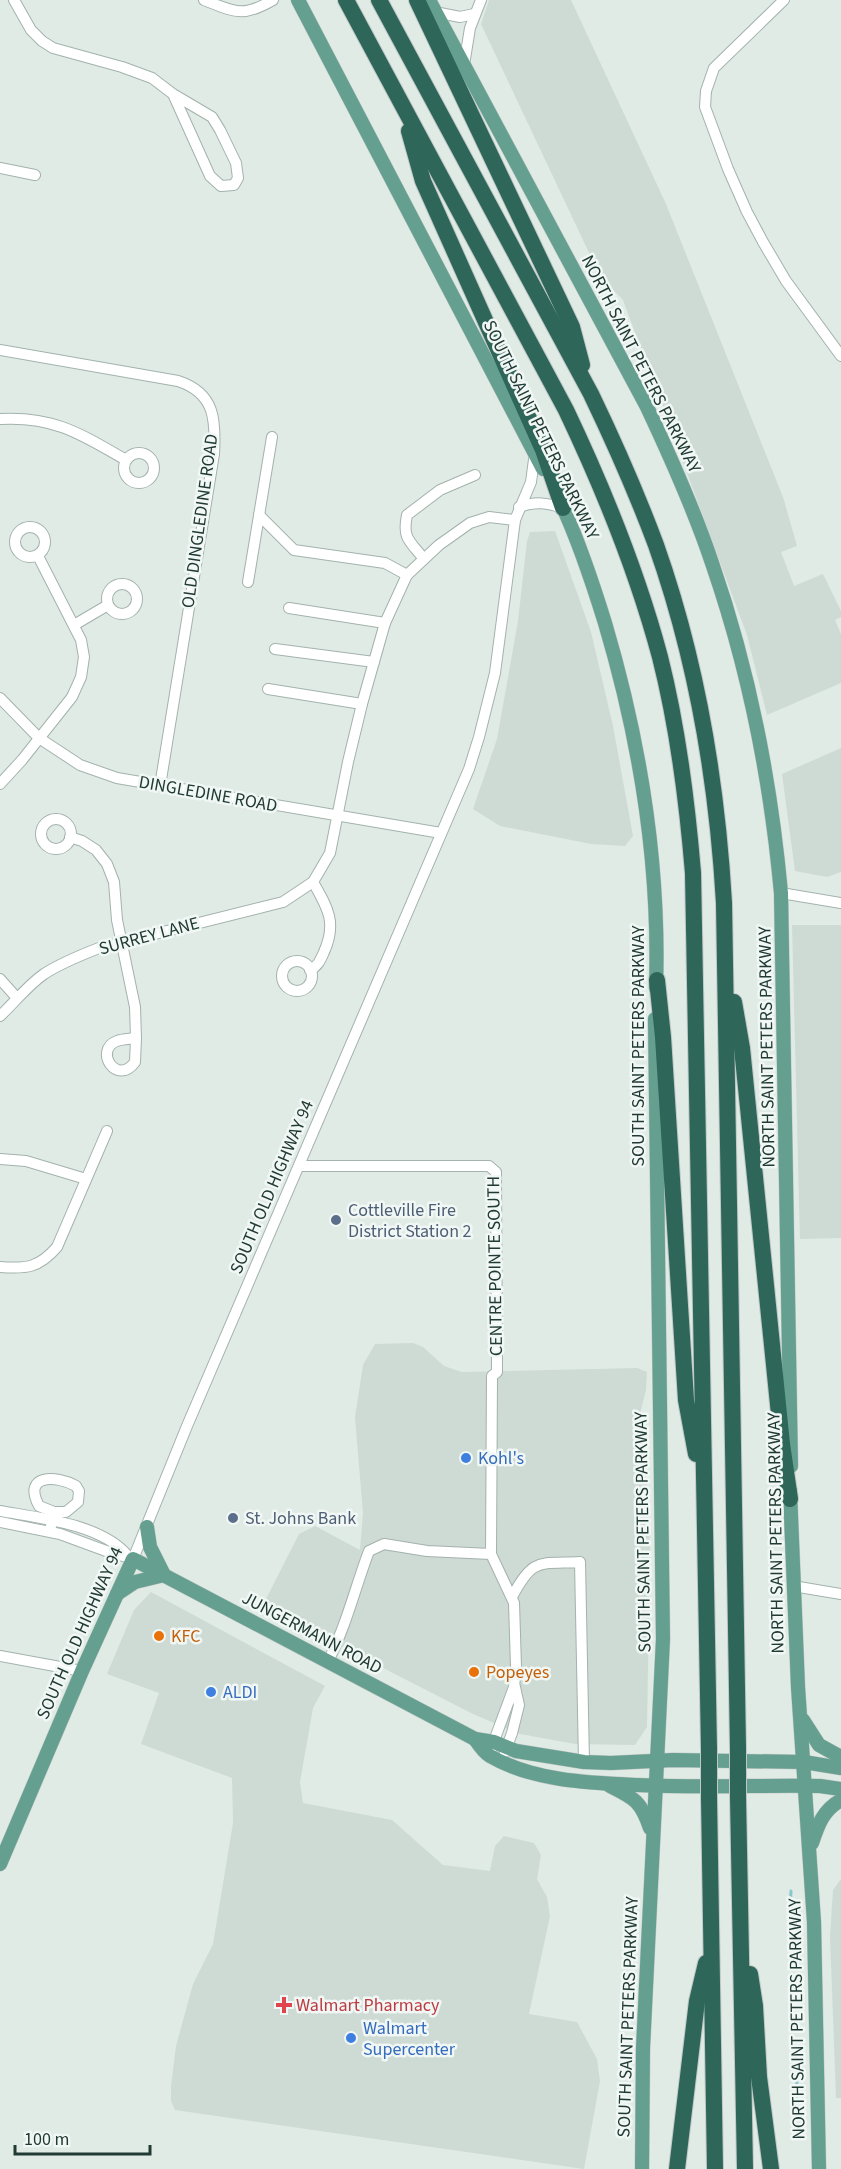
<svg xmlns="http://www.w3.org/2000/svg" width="841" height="2169" font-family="'Source Sans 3',sans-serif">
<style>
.built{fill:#cedad4}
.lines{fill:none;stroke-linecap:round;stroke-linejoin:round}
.stream{stroke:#89c6cf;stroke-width:3}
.minor-casing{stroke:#a3b2ad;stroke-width:12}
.major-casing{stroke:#c1c8c6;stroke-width:15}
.highway-casing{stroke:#c1c8c6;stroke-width:18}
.minor{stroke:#fff;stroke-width:10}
.major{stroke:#659f8f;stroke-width:14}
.highway{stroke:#2e6659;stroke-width:16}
.highway-bridge-casing{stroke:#c1c8c6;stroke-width:18;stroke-linecap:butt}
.highway-bridge{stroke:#2e6659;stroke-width:16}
.service-dot{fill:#5c6f8a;stroke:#f0f7f4;stroke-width:2}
.shop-dot{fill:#3f7fe0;stroke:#f0f7f4;stroke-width:2}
.food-dot{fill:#e8710a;stroke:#f0f7f4;stroke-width:2}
.health-dot{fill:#e0444e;stroke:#f0f7f4;stroke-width:2}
.labels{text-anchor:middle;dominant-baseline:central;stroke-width:5;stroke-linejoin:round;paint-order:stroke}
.street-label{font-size:18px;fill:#213a33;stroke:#f0f7f4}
.service-label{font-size:18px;fill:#4e5e75;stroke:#f0f7f4;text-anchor:start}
.shop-label{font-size:18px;fill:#366cbe;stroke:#f0f7f4;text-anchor:start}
.food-label{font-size:18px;fill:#c56008;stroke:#f0f7f4;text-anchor:start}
.health-label{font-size:18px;fill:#be3a42;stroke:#f0f7f4;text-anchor:start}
</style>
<rect width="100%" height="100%" fill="#e0ebe6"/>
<g class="built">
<polygon points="489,0 571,0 666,204 783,497 797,546 781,552 794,586 823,574 841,611 841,617 835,620 841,634 841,683 767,715 747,635 623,300 600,276 481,24"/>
<polygon points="555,531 591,632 613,726 633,836 625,846 591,844 500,826 473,809 497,739 518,621 527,541 530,532"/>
<polygon points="841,748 841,872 827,877 795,871 782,774"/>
<polygon points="792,925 841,925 841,1238 800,1239"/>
<polygon points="413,1343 423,1347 444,1366 462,1372 637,1368 647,1372 646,1390 635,1434 636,1457 647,1481 650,1547 647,1727 635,1745 575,1744 520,1734 473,1714 268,1609 266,1599 299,1534 315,1526 360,1550 363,1513 355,1417 363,1365 375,1344"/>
<polygon points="151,1592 325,1686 313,1708 300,1782 303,1803 392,1820 443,1865 490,1871 495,1846 504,1836 534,1843 541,1855 537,1879 547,1897 550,1916 529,2014 577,2022 597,2059 600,2081 584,2169 175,2110 171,2101 171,2086 176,2046 193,1984 213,1944 233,1823 232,1778 141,1744 159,1693 107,1674 134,1610"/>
<polygon points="841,1879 841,2098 836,2098 830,1936 833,1890"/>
</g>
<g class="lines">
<g class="stream">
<polyline points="790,1912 791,1891"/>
<polyline points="796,2104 797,2076"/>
</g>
<g class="minor-casing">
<g id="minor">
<polyline points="14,0 31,30 42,41 53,48 122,67 152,78 173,94 212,117 220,130 236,163 238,178 234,185 221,186 210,176 173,94"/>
<path d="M204 0C235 12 242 18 273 0"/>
<polyline points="784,0 714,68 706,91 705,107 728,169 747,212 763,242 786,281 841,356"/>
<polyline points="435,12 460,17 474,14"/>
<polyline points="464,65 470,28 481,0"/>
<polyline points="0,168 35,175"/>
<path d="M0 350 178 381C215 393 216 420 214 454L160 786"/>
<path d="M0 419C54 416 81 434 126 460"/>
<circle cx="139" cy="468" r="15"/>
<path d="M519 507C536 501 547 503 563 508"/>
<polyline points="259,515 294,550 385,563 407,575"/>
<circle cx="30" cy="542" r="15"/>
<path d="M424 559C410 541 402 539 407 515L440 490 475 475"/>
<polyline points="248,582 272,437"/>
<circle cx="122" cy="599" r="15"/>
<polyline points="289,608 385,623"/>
<polyline points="74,625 108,605"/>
<polyline points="275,649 374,662"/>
<polyline points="268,689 362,704"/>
<polyline points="0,698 39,738 80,765 117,778 441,833"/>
<polyline points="0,784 22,760 72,697 81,677 84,657 81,640 38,556"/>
<circle cx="56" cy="834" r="15"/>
<polyline points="70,837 82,841 96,850 107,864 114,882 117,920 135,1007 136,1038"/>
<polyline points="781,893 841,903"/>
<circle cx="297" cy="976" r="15"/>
<path d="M310 970C318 966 320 961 324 952 337 923 328 908 313 882L330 853 348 762 362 704 385 623 407 575 439 545 470 523 489 517 515 520"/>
<polyline points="0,979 17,998"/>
<path d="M0 1016C15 1002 27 986 44 974 61 963 81 955 99 948L283 902 313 882"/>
<path d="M136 1038 135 1062C117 1087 93 1050 117 1041 122 1039 130 1039 136 1038Z"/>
<polyline points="0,1159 26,1161 86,1179"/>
<polyline points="300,1166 489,1166 496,1172 497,1372 492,1376 491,1554"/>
<path d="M0 1267C26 1269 39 1268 57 1247L107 1131"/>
<path d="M0 1511C39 1518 102 1524 128 1556"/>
<polyline points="0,1522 60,1534 109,1552 133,1559 187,1426 469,769 479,737 495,673 515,520 531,482 535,452"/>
<path d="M50 1531 54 1512H66L78 1502 79 1491 76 1486C56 1475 22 1474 39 1506L54 1512"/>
<polyline points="793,1586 841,1594"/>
<path d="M512 1597C533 1557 539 1564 580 1562L584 1762"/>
<polyline points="0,1656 82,1671"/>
<path d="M328 1661C346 1627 355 1588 369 1551L384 1544 427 1551 491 1554 514 1603 516 1667 514 1687 491 1749"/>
<polyline points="505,1752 512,1733 519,1705 515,1687"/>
</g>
</g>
<g class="major-casing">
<g id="major">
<polyline points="298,0 543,469"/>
<path d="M429 0 647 407C671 458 694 509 712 563 748 667 771 783 781 893L791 1466"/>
<path d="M559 499C578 538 592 581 605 623 640 741 660 865 656 988"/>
<polyline points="790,1491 798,1687 814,1922 819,2169"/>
<polyline points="147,1527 150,1547 164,1575"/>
<polyline points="117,1594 135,1582 164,1575"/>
<polyline points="803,1720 819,1745 841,1757"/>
<path d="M475 1739C479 1745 484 1752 490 1756 533 1781 589 1783 637 1785 698 1788 759 1785 820 1786L841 1789"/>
<path d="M610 1786C634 1798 641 1801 650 1828"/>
<path d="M812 1843C818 1825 823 1810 841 1800"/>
<polyline points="0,1864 82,1671 133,1559 475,1739 494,1742 516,1751 584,1762 611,1763 673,1760 804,1762 841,1768"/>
<polyline points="642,2169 643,2048 663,1639 655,1019"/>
</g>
</g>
<g class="highway-casing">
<g id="highway">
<path d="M346 0 566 410C604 490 637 571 660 657 678 728 687 800 693 873L709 1749"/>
<path d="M379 0 591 394C615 444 637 494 656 545 697 661 717 781 724 903L738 1749"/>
<polyline points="417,0 572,327 582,365"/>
<polyline points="409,131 423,181 543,450 563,508"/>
<polyline points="657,980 663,1037 686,1400 696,1454"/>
<polyline points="734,1002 742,1048 782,1444 790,1499"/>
<polyline points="738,1796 745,2169"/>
<polyline points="709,1797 715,2169"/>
<polyline points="750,1974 755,2006 759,2077 771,2169"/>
<polyline points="677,2169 697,2001 706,1963"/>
</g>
</g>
<use href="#minor" class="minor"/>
<use href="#major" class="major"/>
<use href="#highway" class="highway"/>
<g class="highway-bridge-casing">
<g id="highway-bridge">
<polyline points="709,1749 709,1797"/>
<polyline points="738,1749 738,1796"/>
</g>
</g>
<use href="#highway-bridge" class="highway-bridge"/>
</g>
<g class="service-dot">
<circle cx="336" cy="1220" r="6"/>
<circle cx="233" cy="1518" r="6"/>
</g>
<g class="shop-dot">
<circle cx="466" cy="1458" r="6"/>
<circle cx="211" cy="1692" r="6"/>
<circle cx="351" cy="2038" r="6"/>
</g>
<g class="food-dot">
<circle cx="159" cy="1636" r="6"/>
<circle cx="474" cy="1672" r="6"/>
</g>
<path class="health-dot" d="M281 1996h6v6h6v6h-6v6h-6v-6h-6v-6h6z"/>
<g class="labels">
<g class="street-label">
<text transform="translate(641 364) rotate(63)">NORTH SAINT PETERS PARKWAY</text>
<text transform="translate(541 430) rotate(64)">SOUTH SAINT PETERS PARKWAY</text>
<text transform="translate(200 521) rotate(-82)">OLD DINGLEDINE ROAD</text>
<text transform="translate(208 794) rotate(10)">DINGLEDINE ROAD</text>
<text transform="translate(149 936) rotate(-15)">SURREY LANE</text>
<text transform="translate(638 1046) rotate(-90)">SOUTH SAINT PETERS PARKWAY</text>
<text transform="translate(767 1047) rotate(-91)">NORTH SAINT PETERS PARKWAY</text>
<text transform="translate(272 1187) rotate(-67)">SOUTH OLD HIGHWAY 94</text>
<text transform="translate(495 1266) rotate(-91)">CENTRE POINTE SOUTH</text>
<text transform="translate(643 1532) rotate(-91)">SOUTH SAINT PETERS PARKWAY</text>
<text transform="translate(776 1533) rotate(-91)">NORTH SAINT PETERS PARKWAY</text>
<text transform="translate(80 1633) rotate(-66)">SOUTH OLD HIGHWAY 94</text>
<text transform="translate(312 1633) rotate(28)">JUNGERMANN ROAD</text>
<text transform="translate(628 2017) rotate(-88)">SOUTH SAINT PETERS PARKWAY</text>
<text transform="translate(797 2019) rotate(-91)">NORTH SAINT PETERS PARKWAY</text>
</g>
<g class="service-label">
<text x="348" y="1210">Cottleville Fire<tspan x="348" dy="21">District Station 2</tspan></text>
<text x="245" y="1518">St. Johns Bank</text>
</g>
<g class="shop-label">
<text x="478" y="1458">Kohl's</text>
<text x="223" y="1692">ALDI</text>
<text x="363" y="2028">Walmart<tspan x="363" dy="21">Supercenter</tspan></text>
</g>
<g class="food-label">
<text x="171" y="1636">KFC</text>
<text x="486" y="1672">Popeyes</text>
</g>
<g class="health-label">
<text x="296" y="2005">Walmart Pharmacy</text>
</g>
</g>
<path d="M15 2145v9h135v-9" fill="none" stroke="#213a33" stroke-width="3"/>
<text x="24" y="2145" font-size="18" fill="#213a33" stroke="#f0f7f4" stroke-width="4.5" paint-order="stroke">100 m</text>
</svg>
